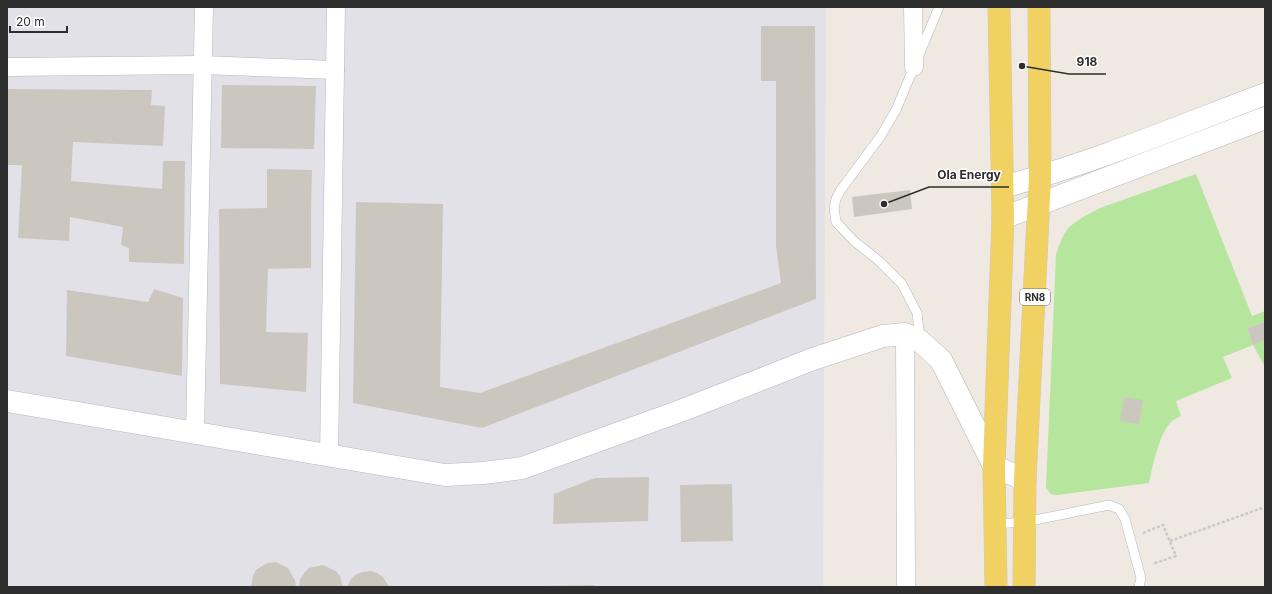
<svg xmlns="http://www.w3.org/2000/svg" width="1272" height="594" font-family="Inter,sans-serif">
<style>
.industrial{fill:#e3e1e8}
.green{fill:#b6e59e}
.building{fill:#cbc7bf}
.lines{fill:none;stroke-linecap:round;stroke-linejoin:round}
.service-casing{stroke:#b4b7c1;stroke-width:10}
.minor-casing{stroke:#b4b7c1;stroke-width:19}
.tertiary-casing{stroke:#b4b7c1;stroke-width:23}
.secondary-casing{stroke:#b4b7c1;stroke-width:23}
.primary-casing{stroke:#c9c9c9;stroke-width:23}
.path{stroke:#c9c9c9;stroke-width:2.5;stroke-dasharray:3 2;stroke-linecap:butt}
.service{stroke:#fff;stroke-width:9}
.minor{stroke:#fff;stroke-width:18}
.tertiary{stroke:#fff;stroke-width:22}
.secondary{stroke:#fff;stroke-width:22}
.primary{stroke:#f2d163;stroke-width:22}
.labels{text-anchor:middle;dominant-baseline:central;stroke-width:3;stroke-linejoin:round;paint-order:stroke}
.shield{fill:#fff;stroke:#6d6d6d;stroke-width:1}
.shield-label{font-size:10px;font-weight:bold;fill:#2e2e2e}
.leader{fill:none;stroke:#2e2e2e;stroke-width:1.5}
.callout-dot{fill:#2e2e2e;stroke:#fff;stroke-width:1.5}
.callout-label{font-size:12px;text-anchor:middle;font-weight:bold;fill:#2e2e2e;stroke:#fff;stroke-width:3;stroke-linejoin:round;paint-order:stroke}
</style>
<rect width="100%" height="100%" fill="#efe9e1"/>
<polygon class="industrial" points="7,7 826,7 823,587 7,587"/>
<path class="green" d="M1196 174 1252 316 1265 311V322L1247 328 1253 344 1265 340V367L1253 345 1223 357 1232 378 1176 401 1181 416C1178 418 1174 419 1172 421 1159 433 1153 465 1149 483L1057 495 1051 494 1046 488 1056 254 1062 238 1069 227 1083 217 1100 208Z"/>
<g class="building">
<polygon points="761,26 815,26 816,299 482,428 353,403 356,202 443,204 440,387 480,393 781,283 776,246 776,81 761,81"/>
<polygon points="222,85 316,86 314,149 221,148"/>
<polygon points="7,89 152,90 151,105 165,106 163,146 73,142 71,181 162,189 163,161 185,161 184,264 129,262 129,248 121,245 123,227 70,217 69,241 18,238 22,165 7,165"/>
<polygon points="267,169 312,170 311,209 311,268 268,269 266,332 308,333 306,392 220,384 219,209 267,208"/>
<polygon points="910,190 912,209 854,217 852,197"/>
<polygon points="154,289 183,298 182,376 66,356 67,290 148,302"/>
<polygon points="1265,322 1265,340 1253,345 1247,328"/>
<polygon points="1124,397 1143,400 1139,424 1120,421"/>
<polygon points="649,477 648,521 553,524 554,494 595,478"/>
<polygon points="732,484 733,541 681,542 680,485"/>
<polygon points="276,562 288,568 295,580 296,587 251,587 253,576 256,570 262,566 268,563"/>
<polygon points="323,565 336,571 340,576 343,587 299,587 300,579 304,573 309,568"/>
<polygon points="370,571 377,573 383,577 389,587 347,587 351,579 357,574 363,572"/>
<polygon points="594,585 594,587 542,587 542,586"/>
</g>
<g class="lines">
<g class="service-casing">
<g id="service">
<polyline points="920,339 917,313 902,284 879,261 854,241 836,222 834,208 836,199 840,191 880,137 896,110 939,7"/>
<polyline points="995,524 1025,522 1109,505 1119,509 1125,519 1141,578 1139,587"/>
</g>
</g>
<g class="minor-casing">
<g id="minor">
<polyline points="913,7 914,67"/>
<polyline points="7,67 202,65 335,70"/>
<polyline points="905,334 906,587"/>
<polyline points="195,433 204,7"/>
<polyline points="329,456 336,7"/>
</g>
</g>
<g class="tertiary-casing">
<polyline id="tertiary" points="7,401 445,475 483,473 522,468 683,410 813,359 883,336 905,334 920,341 941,360 994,466 1025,480"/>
</g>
<g class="secondary-casing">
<g id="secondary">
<path d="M1003 187C1093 163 1178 127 1265 94"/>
<polyline points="1003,218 1265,118"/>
</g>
</g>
<g class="primary-casing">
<g id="primary">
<polyline points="996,587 994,466 1003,218 999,7"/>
<polyline points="1024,587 1025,480 1040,177 1039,7"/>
</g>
</g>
<g class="path">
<polyline points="1143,533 1163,525 1176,556 1152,564"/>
<polyline points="1170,541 1265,507"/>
</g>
<use href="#service" class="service"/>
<use href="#minor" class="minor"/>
<use href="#tertiary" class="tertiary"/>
<use href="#secondary" class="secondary"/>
<use href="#primary" class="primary"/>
</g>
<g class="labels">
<rect class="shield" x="1020" y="289" width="30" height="16" rx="3"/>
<g class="shield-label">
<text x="1035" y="297">RN8</text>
</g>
</g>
<path class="leader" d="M1022 66L1069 74H1106M884 204L929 187H1009"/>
<g class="callout-dot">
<circle cx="1022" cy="66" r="4"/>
<circle cx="884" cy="204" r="4"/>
</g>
<g class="callout-label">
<text x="1087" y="66">918</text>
<text x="969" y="179">Ola Energy</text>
</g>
<rect width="1272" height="594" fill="none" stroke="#2e2e2e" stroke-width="16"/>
<path d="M10 26v6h57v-6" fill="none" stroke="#2e2e2e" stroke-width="2"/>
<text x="16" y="26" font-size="12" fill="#2e2e2e" stroke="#ffffff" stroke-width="3" paint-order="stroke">20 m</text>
</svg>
